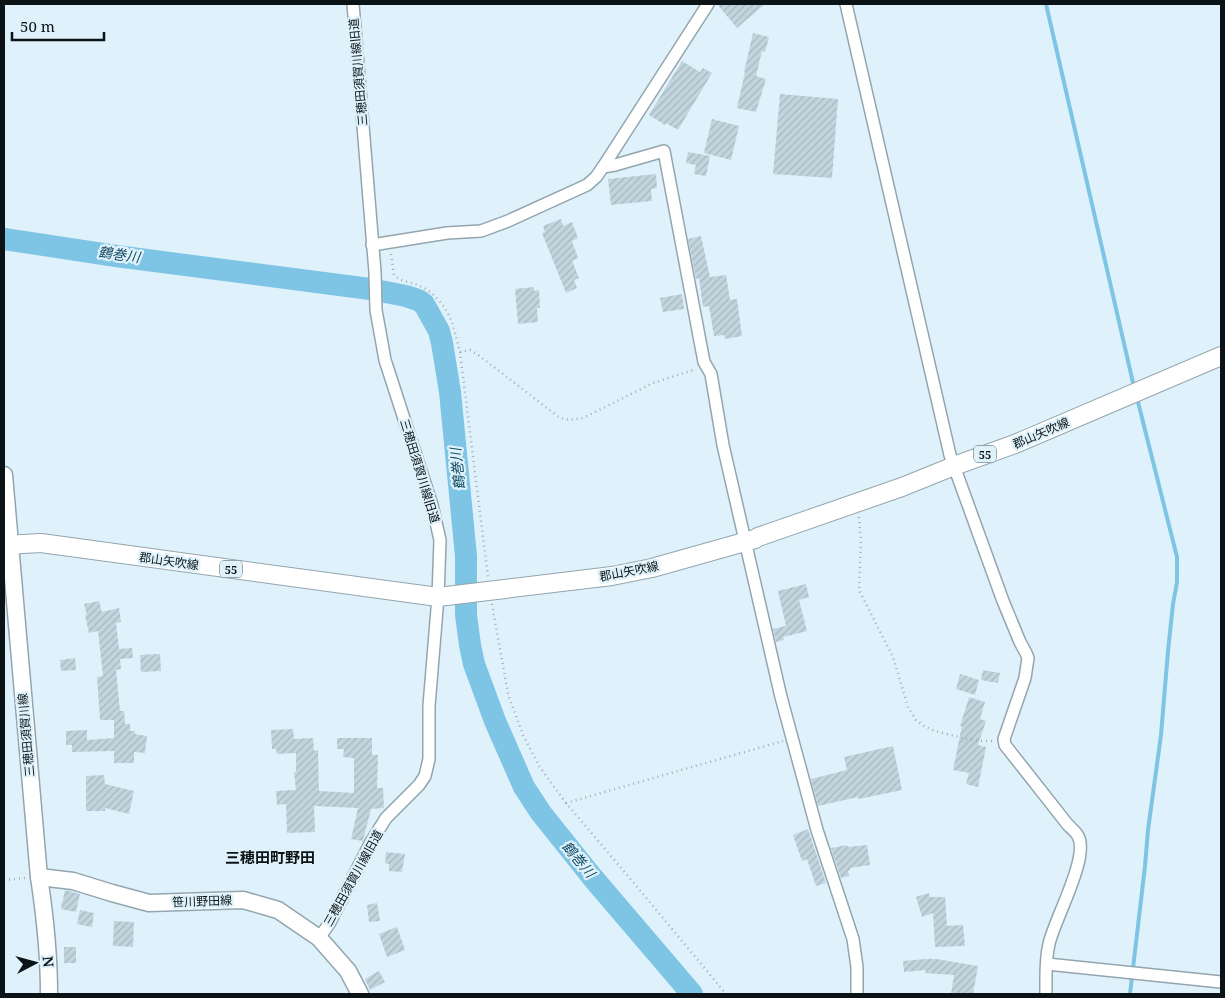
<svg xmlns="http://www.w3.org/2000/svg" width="1225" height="998" font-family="'Noto Serif','Noto Sans JP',serif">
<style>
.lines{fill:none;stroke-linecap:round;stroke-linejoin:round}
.stream{stroke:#7ec4e5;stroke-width:4}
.river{stroke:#7ec4e5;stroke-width:22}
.building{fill:url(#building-hatch)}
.street-casing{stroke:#93a5ae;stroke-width:14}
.secondary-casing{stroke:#93a5ae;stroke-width:19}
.primary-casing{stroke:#93a5ae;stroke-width:20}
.path{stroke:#9eaeb5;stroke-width:2.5;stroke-dasharray:1 4;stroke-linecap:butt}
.street{stroke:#fff;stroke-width:11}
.secondary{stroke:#fff;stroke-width:16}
.primary{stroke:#fff;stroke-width:18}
.labels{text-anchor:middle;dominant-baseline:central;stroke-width:4.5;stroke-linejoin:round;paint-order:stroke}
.shield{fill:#dff2fb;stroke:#4b565b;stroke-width:1}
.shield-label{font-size:11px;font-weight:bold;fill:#0c1316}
.street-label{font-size:12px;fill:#0c1316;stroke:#dff2fb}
.water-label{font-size:14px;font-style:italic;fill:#114b62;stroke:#dff2fb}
.quarter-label{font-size:15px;font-weight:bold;fill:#0c1316;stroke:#dff2fb}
</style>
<defs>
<pattern id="building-hatch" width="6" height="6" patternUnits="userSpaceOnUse" patternTransform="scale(1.25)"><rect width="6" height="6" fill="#c2d5de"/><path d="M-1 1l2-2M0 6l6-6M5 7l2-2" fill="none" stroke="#a6b6be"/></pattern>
</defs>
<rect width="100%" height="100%" fill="#dff2fb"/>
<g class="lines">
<g class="stream">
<polyline points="1046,4 1134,387"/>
<polyline points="1130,994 1145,866 1148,830 1161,735 1168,651 1173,604 1177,582 1177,557 1137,398"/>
</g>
<polyline class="river" points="4,239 116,256 370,289 406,296 418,300 424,304 439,331 442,343 450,392 466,556 466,615 470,645 474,664 495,721 524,787 541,813 593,878 692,994"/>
</g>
<g class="building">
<polygon points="717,4 765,4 737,28"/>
<polygon points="753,33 769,37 765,52 762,51 756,76 766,79 756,112 737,108 745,72 744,72"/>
<polygon points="682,61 700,72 703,68 712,73 678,130 666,123 665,125 649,115"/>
<polygon points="780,94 838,99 832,178 773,174"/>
<polygon points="712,119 739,126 731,160 704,153"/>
<polygon points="688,152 710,156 706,176 694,174 696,165 686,163"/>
<polygon points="656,174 657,188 651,189 652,201 611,205 608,179"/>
<polygon points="561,219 563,226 572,222 578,238 572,241 578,258 572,261 579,278 574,280 577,288 566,293 542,233 545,232 543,226"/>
<polygon points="701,236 710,277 726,275 730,300 737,299 742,336 725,339 724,335 714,336 709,306 703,307 699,278 696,279 688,239"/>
<polygon points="534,287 534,291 539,290 540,308 537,308 538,322 518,324 515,289"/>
<polygon points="682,294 684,309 663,312 660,298"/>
<polygon points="806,584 809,597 799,600 807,631 783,637 784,640 776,642 773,629 786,626 778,591"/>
<polygon points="99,601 102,612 119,608 121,622 116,623 119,649 132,648 133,658 120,659 121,669 116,670 120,711 124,711 125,724 130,724 130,731 135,731 135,734 147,736 145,753 134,752 134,763 114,763 114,751 72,752 72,745 66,745 66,731 87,730 87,740 114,738 114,720 100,720 97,677 103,676 98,631 89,633 85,615 87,615 84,604"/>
<polygon points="160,654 161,671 141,672 140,655"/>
<polygon points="75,658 76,670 61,671 60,660"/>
<polygon points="983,670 1000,673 998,683 981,680"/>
<polygon points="960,674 979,680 975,695 956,689"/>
<polygon points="969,697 985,702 980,719 986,721 978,745 986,747 978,787 966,784 969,773 953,770 962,726 960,726"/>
<polygon points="293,729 294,739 313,738 314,751 318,750 319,791 354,793 354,758 343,757 344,749 337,749 337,738 372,738 372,755 378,755 377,788 383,788 384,808 371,809 363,841 351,839 358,808 314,806 315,832 287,833 286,804 277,805 276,791 296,790 294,772 296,772 296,753 277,754 276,749 272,749 271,730"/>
<polygon points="893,746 902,790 859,799 858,797 818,806 811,779 847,770 844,757"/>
<polygon points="104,775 105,784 134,791 129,814 105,808 105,811 86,811 86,776"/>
<polygon points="808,829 826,883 816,886 807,859 802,861 793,835"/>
<polygon points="847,845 848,847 867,845 870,865 850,868 850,870 848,871 849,876 841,878 831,848"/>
<polygon points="386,852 405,854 402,872 389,871 389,864 385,863"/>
<polygon points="65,890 80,894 76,912 61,909"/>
<polygon points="929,893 930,897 945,897 947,926 963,925 965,946 935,947 933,913 922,917 916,897"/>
<polygon points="377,903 380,921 369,922 367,905"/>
<polygon points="80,910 94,913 92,927 77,924"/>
<polygon points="114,921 134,922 133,947 113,946"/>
<polygon points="397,927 405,950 387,957 379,934"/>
<rect x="64" y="947" width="12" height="16"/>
<polygon points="926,959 936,959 978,966 973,994 951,994 954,975 925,973 926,970 904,972 903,961"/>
<polygon points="379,971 385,982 370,990 365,979"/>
</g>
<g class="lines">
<g class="street-casing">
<g id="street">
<path d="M846 4 950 455 1003 601 1020 642 1026 653 1028 658 1025 678 1004 739 1005 745 1068 825C1071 828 1076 832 1078 836 1090 857 1054 920 1049 944 1045 960 1046 978 1046 994"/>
<polyline points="603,167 615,165 664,151 704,362 711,374 723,445 781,697 817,830 853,939 857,967 857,994"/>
<polyline points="372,245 447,233 481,231 508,221 587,185 596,177 603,167 708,4"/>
<polyline points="319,938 329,924 371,842 386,818 419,785 425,776 429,759 429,706 438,597 440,540 432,505 385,360 376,310 375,272 353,4"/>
<polyline points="1047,964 1221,982"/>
</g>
</g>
<g class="secondary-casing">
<g id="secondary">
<path d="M4 475 39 877C45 916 49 955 49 994"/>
<polyline points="39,877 73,881 112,893 149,903 243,900 278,910 319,938 348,971 360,994"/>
</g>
</g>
<g class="primary-casing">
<polyline id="primary" points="4,545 41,543 438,597 612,576 652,568 755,539 758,537 902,487 954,466 1015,444 1221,356"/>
</g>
<g class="path">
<path d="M391 254 394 275C401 282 411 282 420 286 433 291 446 307 451 320 455 330 457 341 460 352L488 577"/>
<polyline points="460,352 470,350 477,354 560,418 570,420 583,418 653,383 696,369"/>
<polyline points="859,517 861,541 859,590 893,657 908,707 916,720 924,726 935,731 967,739 981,741 993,741"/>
<polyline points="492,604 508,694 523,735 539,766 566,803 633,882 726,994"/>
<polyline points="566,803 783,741"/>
<polyline points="4,880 25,878"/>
</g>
<use href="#street" class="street"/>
<use href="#secondary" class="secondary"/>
<use href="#primary" class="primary"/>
</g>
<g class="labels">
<g class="shield">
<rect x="974" y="445.5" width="22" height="17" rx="4"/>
<rect x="220" y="560.5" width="22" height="17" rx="4"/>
</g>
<g class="shield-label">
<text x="985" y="454">55</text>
<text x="231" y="569">55</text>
</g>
<g class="street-label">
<text transform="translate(358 72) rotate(-95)">三穂田須賀川線旧道</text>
<text transform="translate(1041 433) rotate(-23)">郡山矢吹線</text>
<text transform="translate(420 471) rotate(73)">三穂田須賀川線旧道</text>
<text transform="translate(169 561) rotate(8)">郡山矢吹線</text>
<text transform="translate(629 571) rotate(-11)">郡山矢吹線</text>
<text transform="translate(26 735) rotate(-95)">三穂田須賀川線</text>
<text transform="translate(353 878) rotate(-61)">三穂田須賀川線旧道</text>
<text transform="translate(202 901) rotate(-2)">笹川野田線</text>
</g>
<g class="water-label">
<text transform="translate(119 254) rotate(8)">鶴巻川</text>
<text transform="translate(457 469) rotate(-96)">鶴巻川</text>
<text transform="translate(579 859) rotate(50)">鶴巻川</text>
</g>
<g class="quarter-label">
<text x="270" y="857">三穂田町野田</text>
</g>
</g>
<rect width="1225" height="998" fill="none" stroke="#0c1316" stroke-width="10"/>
<g transform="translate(35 963) rotate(84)" stroke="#dff2fb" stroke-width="4" paint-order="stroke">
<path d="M0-4L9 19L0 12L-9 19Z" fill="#0c1316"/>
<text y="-8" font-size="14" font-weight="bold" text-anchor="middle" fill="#0c1316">N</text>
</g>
<path d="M12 32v8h92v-8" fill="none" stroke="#0c1316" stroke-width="2.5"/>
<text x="20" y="32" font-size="15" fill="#0c1316" stroke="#dff2fb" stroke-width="4" paint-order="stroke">50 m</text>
</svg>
